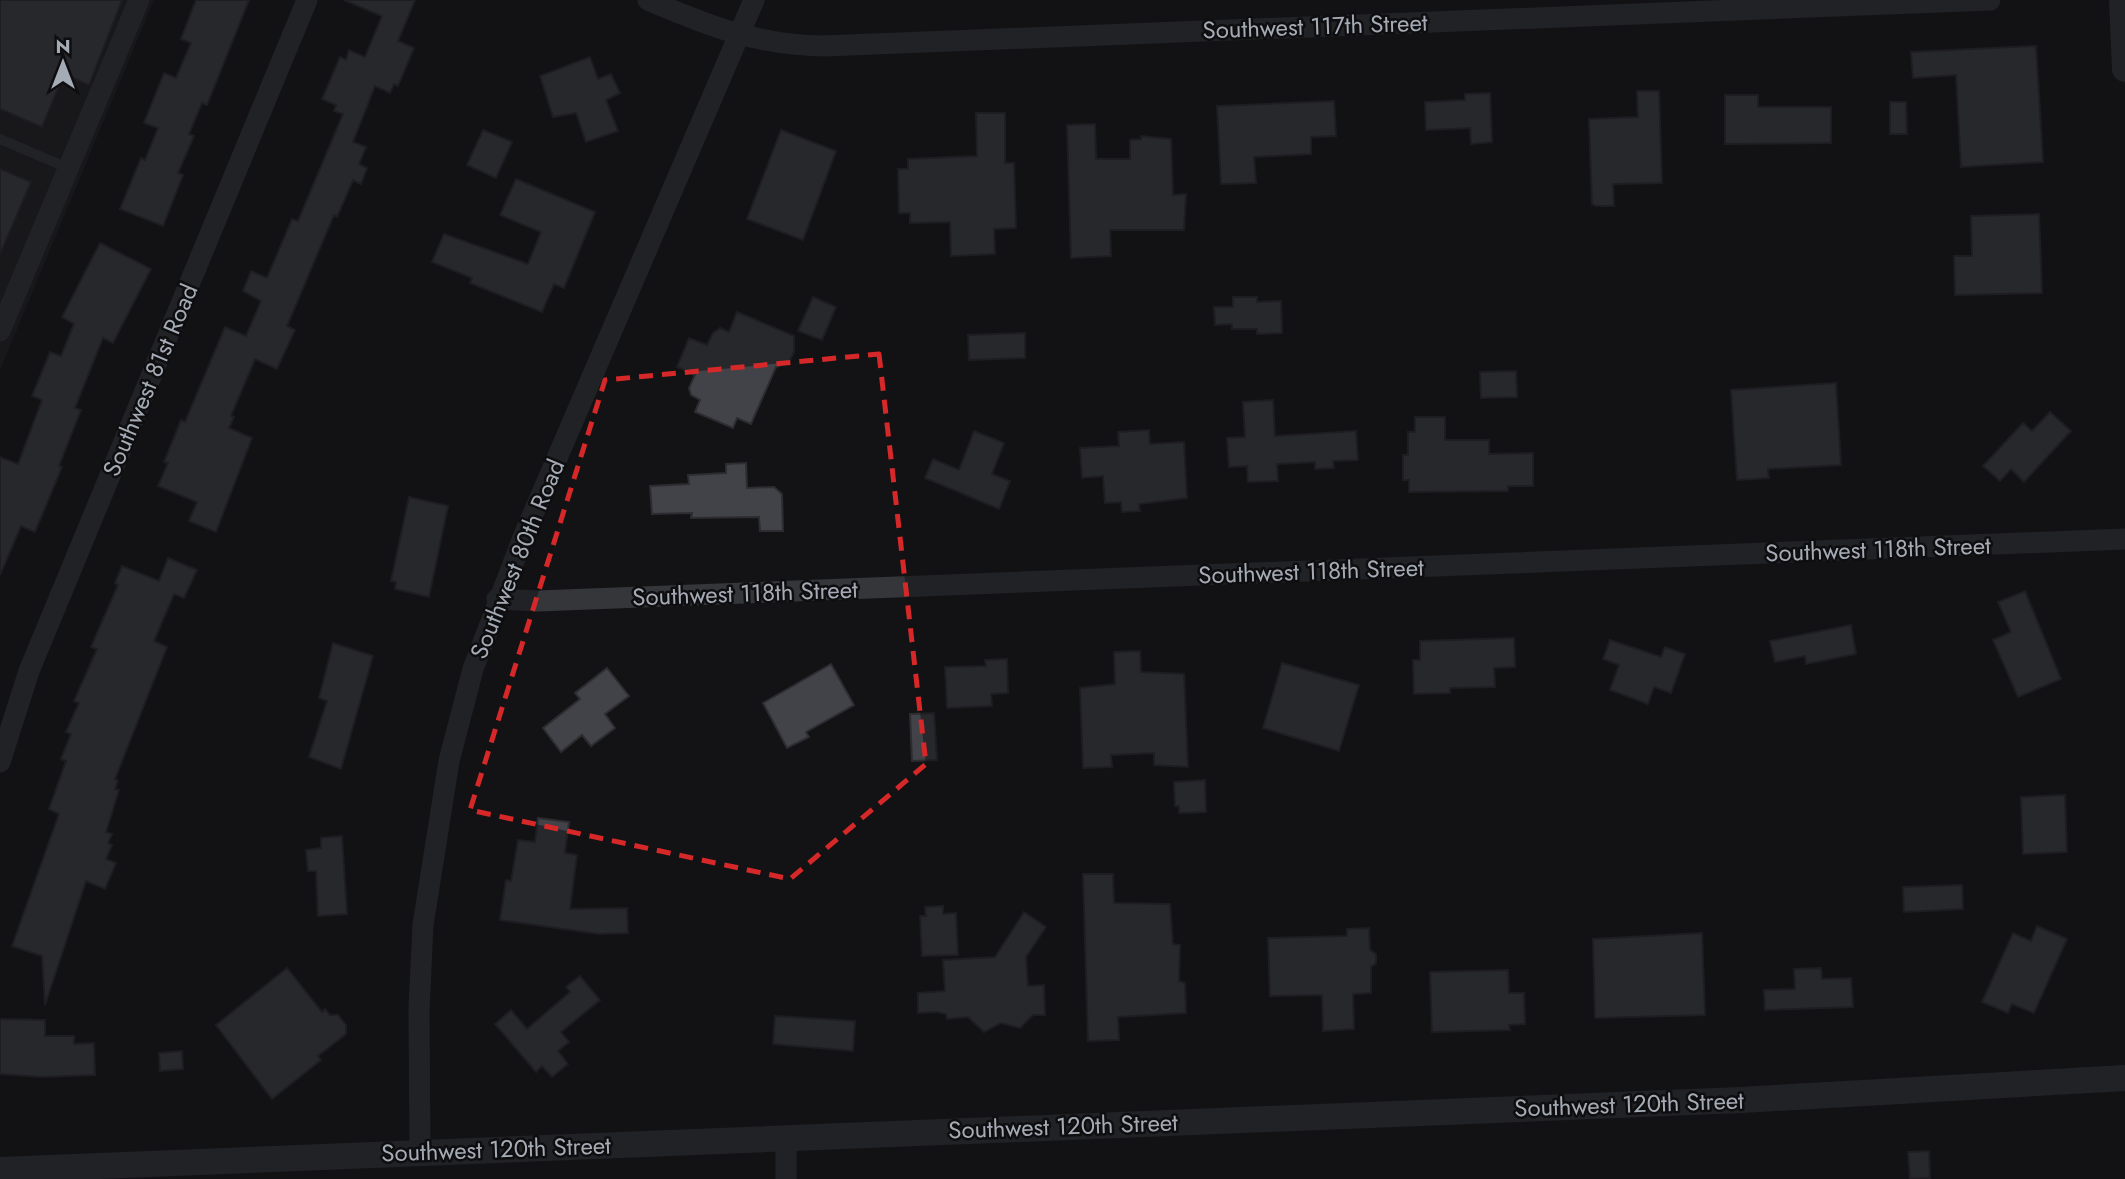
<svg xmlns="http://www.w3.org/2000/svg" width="2125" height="1179" font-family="Jost,sans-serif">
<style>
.built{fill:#1f1f22}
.building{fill:#424348;stroke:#2d2d31;stroke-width:2}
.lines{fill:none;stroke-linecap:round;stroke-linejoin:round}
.service{stroke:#343639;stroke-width:10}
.minor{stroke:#343639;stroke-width:21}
.tertiary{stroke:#343639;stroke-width:26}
.marked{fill:none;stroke:#d62828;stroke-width:5;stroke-dasharray:14 9;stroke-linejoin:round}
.labels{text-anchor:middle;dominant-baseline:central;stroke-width:5;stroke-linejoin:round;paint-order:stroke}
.street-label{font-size:24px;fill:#a5abb5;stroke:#0e0e10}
</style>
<rect width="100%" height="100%" fill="#131315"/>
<polygon class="built" points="0,0 154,0 0,370"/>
<g class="building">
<polygon points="0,0 122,0 89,85 64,74 42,127 0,109"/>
<polygon points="196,0 249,0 207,105 202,103 189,134 194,136 178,173 183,175 163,226 120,209 141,158 145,160 158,128 144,123 164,73 176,78 191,43 181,39"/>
<polygon points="344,0 415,0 398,41 414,48 398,86 394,84 390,93 375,86 353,142 366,147 359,164 367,168 361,184 353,180 337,217 334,215 287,326 295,330 277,369 255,359 231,416 234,417 229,428 252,438 216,532 189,521 197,502 158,486 168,463 164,462 181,420 185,422 225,327 246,336 261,301 243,291 251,271 267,278 292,219 298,221 343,114 334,111 336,105 322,99 340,57 346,60 349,50 365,57 382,16"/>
<polygon points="2036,46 2043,162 1961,167 1956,75 1913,78 1911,52"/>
<polygon points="590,57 598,79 611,74 620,93 606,100 618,131 586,142 576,113 553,117 540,76"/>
<polygon points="1637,91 1659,91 1662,183 1613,184 1614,206 1596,206 1592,204 1589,119 1638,117"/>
<polygon points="1490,93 1492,142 1471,144 1470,128 1426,130 1425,102 1465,100 1465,94"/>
<polygon points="1725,95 1758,95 1758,107 1831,107 1831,143 1725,144"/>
<polygon points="1334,101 1336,136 1311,137 1311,154 1254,157 1256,183 1221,184 1217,106"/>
<polygon points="1890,102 1906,102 1907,134 1890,134"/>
<polygon points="976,113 1005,113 1005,163 1014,163 1016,228 994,229 995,254 951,256 950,222 910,223 910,213 899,213 898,169 908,169 908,159 977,156"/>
<polygon points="1095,124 1096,159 1130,159 1130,140 1141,139 1141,136 1171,139 1173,195 1186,194 1184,230 1110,230 1111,256 1071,258 1067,125"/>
<polygon points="483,130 512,142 496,178 467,165"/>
<polygon points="781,130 836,151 803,240 747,219"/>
<polygon points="0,169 31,182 0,254"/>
<polygon points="516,179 595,212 564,288 554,284 542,312 470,283 472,278 432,262 444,234 528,264 541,232 500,215"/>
<polygon points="2039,214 2042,293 1955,295 1954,256 1972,256 1971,216"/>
<polygon points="100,243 151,269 113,343 103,338 75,408 81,410 59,466 62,467 35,532 21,526 0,575 0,457 18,464 42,400 32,396 50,352 61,356 74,324 62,317"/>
<polygon points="813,297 836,307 822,340 798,331"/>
<polygon points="1233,297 1257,297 1257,302 1281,301 1282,333 1257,334 1257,329 1232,329 1232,324 1215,325 1214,307 1233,307"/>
<polygon points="737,312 794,336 794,352 789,362 776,367 751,424 737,418 733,428 695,412 700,400 691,395 689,388 695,375 677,367 689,338 707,345 713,333 720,328 729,332"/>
<polygon points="1025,333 1025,358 969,360 968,335"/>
<polygon points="1516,371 1517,397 1481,398 1480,372"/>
<polygon points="1836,383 1841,465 1768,469 1769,478 1737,480 1731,390"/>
<polygon points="1273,400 1275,436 1356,431 1358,460 1333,461 1334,468 1315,469 1315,462 1277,464 1278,481 1248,482 1247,466 1229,467 1227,438 1245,437 1243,402"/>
<polygon points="2050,412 2071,431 2024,482 2011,469 2000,481 1983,466 2023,423 2032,431"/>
<polygon points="1415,417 1445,417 1445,440 1489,440 1489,454 1533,453 1533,486 1508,486 1508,491 1409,492 1409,480 1403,480 1403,455 1408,455 1408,432 1415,432"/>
<polygon points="1149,430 1150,444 1184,442 1187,498 1139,504 1140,511 1122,512 1121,502 1105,503 1103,476 1082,478 1080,448 1119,446 1118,432"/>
<polygon points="974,431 1004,443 992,474 1010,481 999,509 925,478 933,459 959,470"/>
<polygon points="746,463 747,488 774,487 782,494 783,531 760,531 759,517 691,518 692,513 652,514 650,486 689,484 688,475 726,473 726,464"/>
<polygon points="409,497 448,506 429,597 395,589 396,582 391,581"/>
<polygon points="168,558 197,570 184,598 174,594 154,641 167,647 115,779 118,781 115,789 119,790 106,832 112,834 108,843 112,845 106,859 116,863 105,889 86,881 45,1005 42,956 12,946 59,814 49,809 66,761 61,759 71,734 66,732 79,703 74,701 97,649 91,647 118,585 115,583 122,566 159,581"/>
<polygon points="2025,591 2061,679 2018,697 1993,640 2011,632 1998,602"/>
<polygon points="1851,625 1856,654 1806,664 1805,656 1775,662 1770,641"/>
<polygon points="1514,638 1515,667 1494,668 1495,687 1450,688 1450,693 1414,694 1413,660 1420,660 1420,641"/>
<polygon points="1610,640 1661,657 1665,647 1685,654 1671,693 1654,687 1648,704 1610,690 1619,665 1603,659"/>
<polygon points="333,643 373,656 341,769 309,757 327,701 319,698"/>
<polygon points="1140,651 1141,672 1184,674 1188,767 1154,765 1154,753 1111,755 1112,767 1083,768 1080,688 1115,684 1114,652"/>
<polygon points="1007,659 1008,693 991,694 992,706 947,708 945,667 986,666 985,660"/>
<polygon points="1282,663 1359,685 1339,751 1263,728"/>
<polygon points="831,664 854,705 806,732 809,737 787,748 763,703"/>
<polygon points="607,668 629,696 605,714 615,728 591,746 582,735 561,752 543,728 580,699 575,693"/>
<polygon points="934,713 937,760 912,761 910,714"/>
<polygon points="1205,780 1206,812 1179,813 1179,806 1175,806 1174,782"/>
<polygon points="2065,795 2067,852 2023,854 2021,797"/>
<polygon points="538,818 569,822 565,853 577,855 570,909 627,908 628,933 599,934 500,920 506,880 511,881 518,840 535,842"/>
<polygon points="342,836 347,914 318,916 316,871 308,871 306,850 321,848 321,838"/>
<polygon points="1083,874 1113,874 1114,903 1170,904 1173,944 1180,945 1179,981 1185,983 1186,1013 1118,1017 1119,1040 1088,1041"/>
<polygon points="1962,885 1963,909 1904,912 1903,887"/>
<polygon points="943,906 943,914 956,913 958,955 922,956 920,916 926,916 925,907"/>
<polygon points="1024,912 1046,927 1026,957 1028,986 1044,985 1045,1015 1033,1015 1020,1028 1001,1023 984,1032 968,1017 947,1019 946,1014 937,1012 918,1013 918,993 945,991 943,960 995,957"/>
<polygon points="2037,926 2067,939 2034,1013 2012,1004 2008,1013 1982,1002 2013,933 2031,941"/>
<polygon points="1369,928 1370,950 1376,954 1376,963 1371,967 1371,993 1353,994 1354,1029 1323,1031 1322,995 1270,996 1268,938 1347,936 1347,929"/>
<polygon points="1702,933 1705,1015 1595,1018 1593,939"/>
<polygon points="287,968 322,1012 325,1009 330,1015 338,1015 346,1025 346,1034 318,1056 321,1060 272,1099 216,1025"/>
<polygon points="1821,968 1822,979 1851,978 1853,1007 1765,1010 1764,990 1795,989 1794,969"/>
<polygon points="1508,970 1509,993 1524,993 1525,1024 1509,1025 1510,1030 1432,1032 1430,972"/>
<polygon points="580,976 600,1000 561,1032 569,1042 558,1051 568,1064 552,1077 542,1066 536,1072 495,1024 511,1010 527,1029 570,992 566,987"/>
<polygon points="775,1016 855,1021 853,1051 773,1044"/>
<polygon points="0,1019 45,1020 45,1036 74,1036 74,1044 94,1043 95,1075 42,1077 0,1074"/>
<polygon points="182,1051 183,1069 160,1071 159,1053"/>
<polygon points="1929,1151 1930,1178 1910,1179 1908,1152"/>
</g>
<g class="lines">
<polyline class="service" points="0,139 68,168"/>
<g class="minor">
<path d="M648 0C709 26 756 45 824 46L1990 0"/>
<polyline points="0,331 139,0"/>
<polyline points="497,599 538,601 2125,539"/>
<polyline points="0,762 29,671 307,0"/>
<polyline points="420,1152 419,1009 423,925 449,761 473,669 524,535 754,0"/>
<polyline points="786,1179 786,1137"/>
</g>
<g class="tertiary">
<polyline points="2122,0 2125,69"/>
<polyline points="0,1170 1741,1100 2125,1078"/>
</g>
</g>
<path d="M0 0H2125V1179H0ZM879 354 926 764 790 879 470 810 605 380Z" fill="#131315" fill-opacity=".55" fill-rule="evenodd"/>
<path class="marked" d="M879 354 926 764 790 879 470 810 605 380Z"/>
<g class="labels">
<g class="street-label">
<text transform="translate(1315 26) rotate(-2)">Southwest 117th Street</text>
<text transform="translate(150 380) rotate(-67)">Southwest 81st Road</text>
<text transform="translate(1878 549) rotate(-2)">Southwest 118th Street</text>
<text transform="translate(517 559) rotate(-68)">Southwest 80th Road</text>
<text transform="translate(1311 571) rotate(-2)">Southwest 118th Street</text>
<text transform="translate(745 593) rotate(-2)">Southwest 118th Street</text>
<text transform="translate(1629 1104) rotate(-2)">Southwest 120th Street</text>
<text transform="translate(1063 1126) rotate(-2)">Southwest 120th Street</text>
<text transform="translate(496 1149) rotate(-2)">Southwest 120th Street</text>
</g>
</g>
<g transform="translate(63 63)" stroke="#0e0e10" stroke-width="5" paint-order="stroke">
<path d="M0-5L12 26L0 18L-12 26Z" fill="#a5abb5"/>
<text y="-10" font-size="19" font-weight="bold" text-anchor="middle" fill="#a5abb5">N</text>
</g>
</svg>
